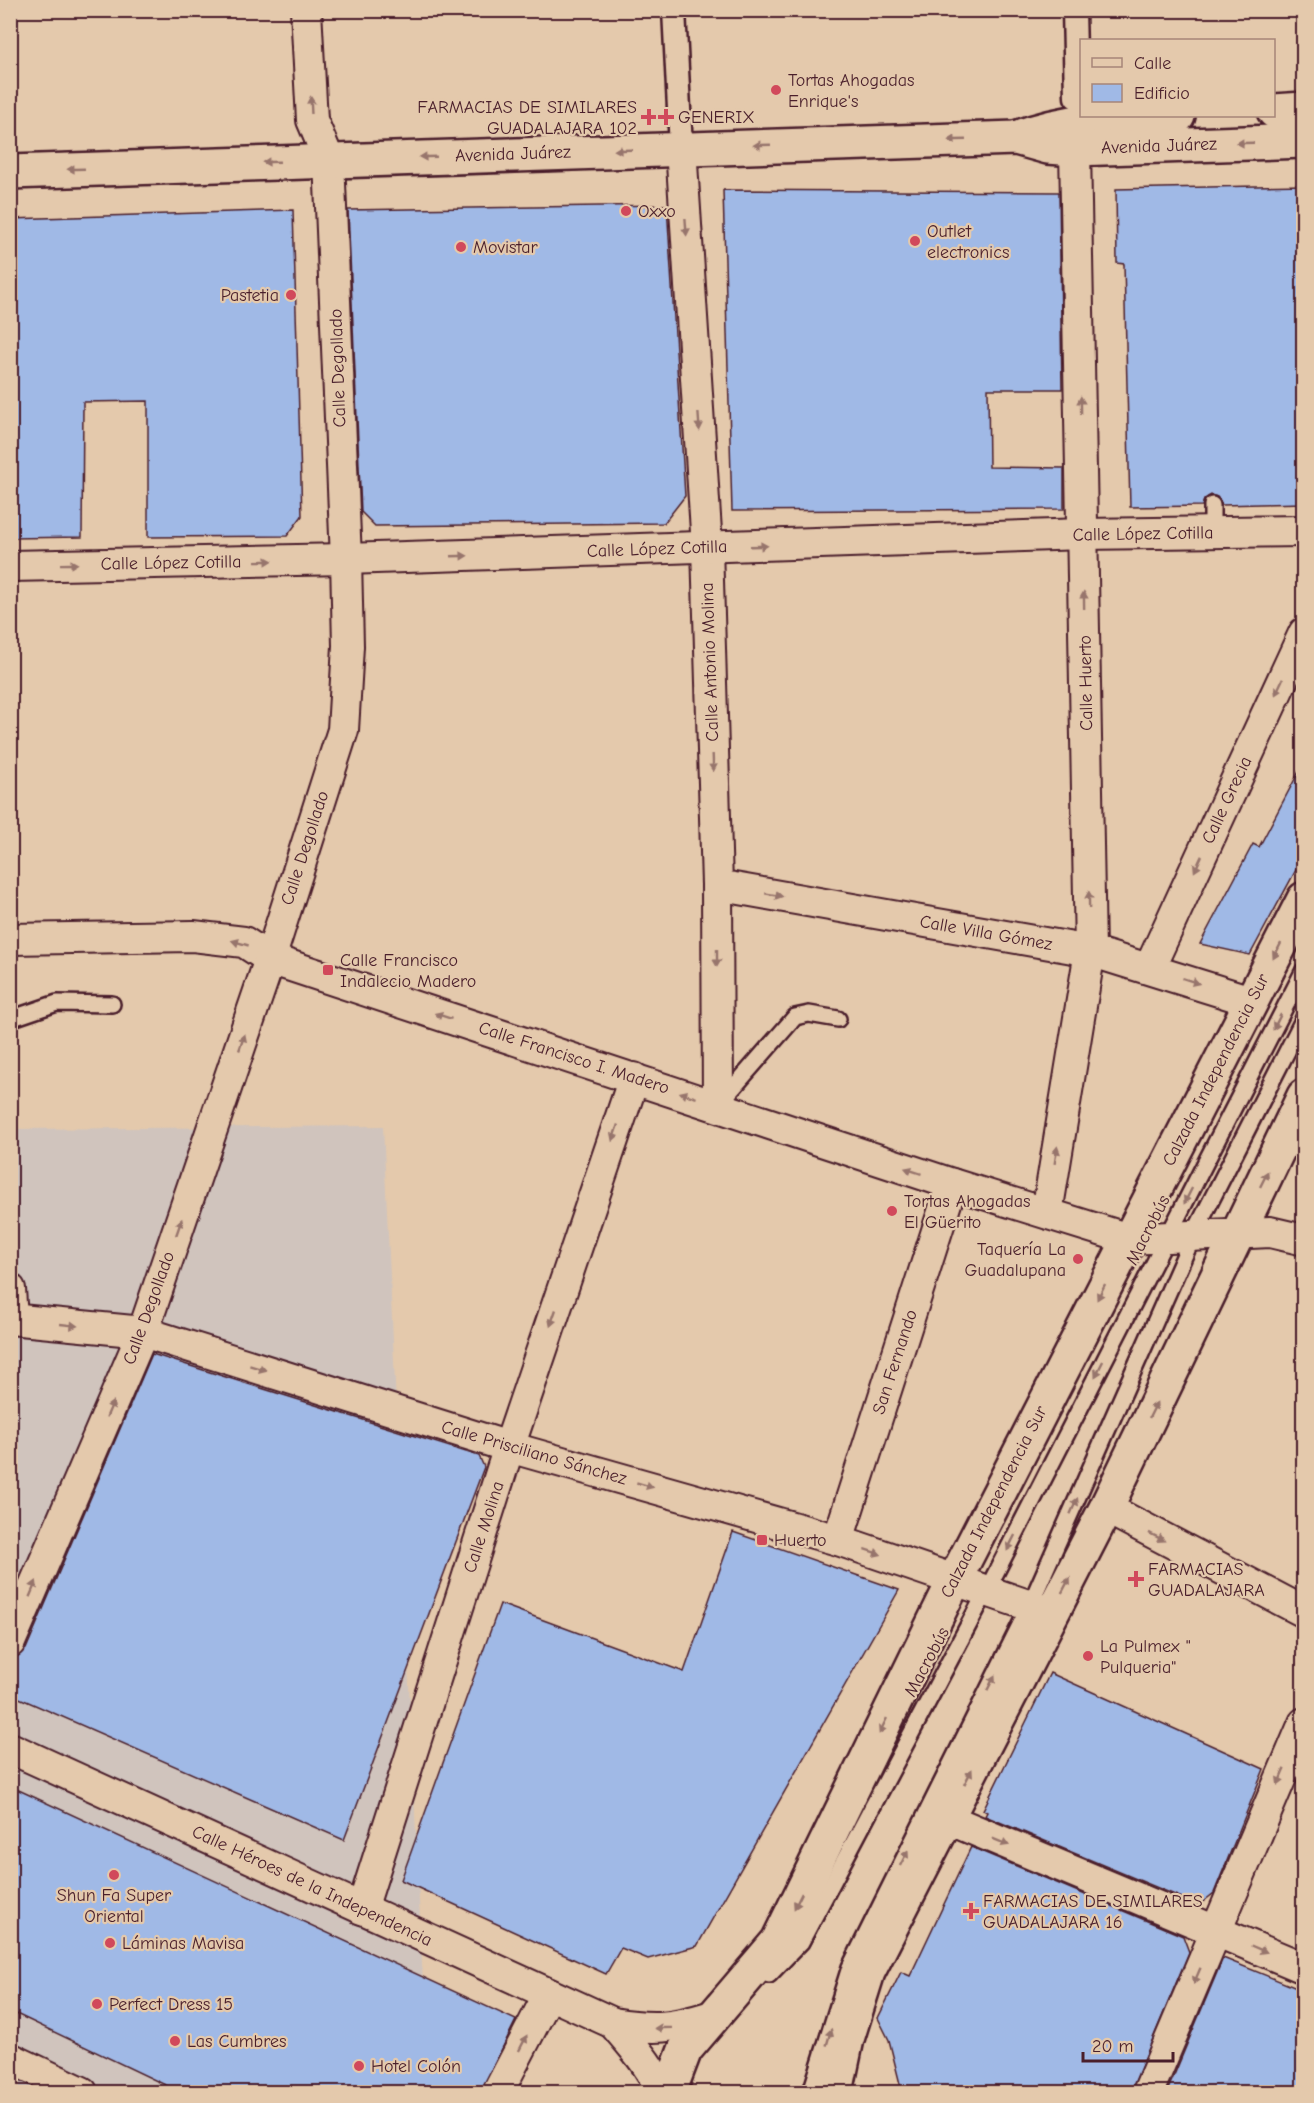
<svg xmlns="http://www.w3.org/2000/svg" width="1314" height="2103" font-family="'Comic Neue',sans-serif">
<style>
.built{fill:#d0c4bd}
.building{fill:#a0b9e6;stroke:#4a1f2b;stroke-width:1.5}
.lines{fill:none;stroke-linecap:round;stroke-linejoin:round}
.service-casing{stroke:#4a1f2b;stroke-width:20}
.pedestrian-casing{stroke:#4a1f2b;stroke-width:27}
.minor-casing{stroke:#4a1f2b;stroke-width:34}
.secondary-casing{stroke:#4a1f2b;stroke-width:38}
.primary-casing{stroke:#4a1f2b;stroke-width:38}
.service{stroke:#e4c9ac;stroke-width:15}
.pedestrian{stroke:#e4c9ac;stroke-width:22}
.minor{stroke:#e4c9ac;stroke-width:30}
.secondary{stroke:#e4c9ac;stroke-width:33}
.primary{stroke:#e4c9ac;stroke-width:33}
.oneway{fill:#97746c}
.poi-dot{fill:#d1495b;stroke:#e4c9ac;stroke-width:2}
.labels{text-anchor:middle;dominant-baseline:central;stroke-width:4.5;stroke-linejoin:round;paint-order:stroke}
.poi-label{font-size:18px;fill:#4a1f2b;stroke:#e4c9ac;text-anchor:start}
.street-label{font-size:18px;fill:#4a1f2b;stroke:#e4c9ac}
</style>
<rect width="100%" height="100%" fill="#e4c9ac"/>
<filter id="ink" filterUnits="userSpaceOnUse"><feTurbulence type="fractalNoise" baseFrequency=".0167" numOctaves="2"/><feDisplacementMap in="SourceGraphic" scale="12" xChannelSelector="R" yChannelSelector="G"/><feConvolveMatrix kernelMatrix="1 2 1 2 8 2 1 2 1" color-interpolation-filters="sRGB"/></filter>
<g filter="url(#ink)">
<polygon class="built" points="383,1126 428,2092 11,2092 10,1129"/>
<g class="building">
<polygon points="1304,185 1304,503 1222,505 1217,497 1211,495 1204,500 1202,506 1130,507 1124,264 1117,263 1116,189"/>
<polygon points="723,190 1059,192 1062,389 988,389 989,467 1064,468 1064,509 732,511"/>
<polygon points="667,205 685,496 664,523 375,526 361,512 348,210"/>
<polygon points="293,210 302,516 287,536 148,537 148,401 83,402 82,537 10,538 10,219"/>
<polygon points="1304,762 1304,855 1250,955 1200,944 1253,844 1259,847"/>
<polygon points="152,1354 479,1456 484,1467 344,1840 10,1694 10,1662 26,1649"/>
<polygon points="733,1532 899,1590 697,1946 648,1959 621,1948 606,1974 401,1880 500,1604 684,1672"/>
<polygon points="1050,1673 1264,1769 1214,1893 1199,1905 985,1816 987,1812 983,1810"/>
<polygon points="10,1786 516,2020 481,2092 180,2092 10,2011"/>
<polygon points="971,1847 1183,1936 1189,1952 1131,2092 902,2092 889,2040 878,2018 901,1972 910,1976"/>
<polygon points="1223,1958 1304,1991 1304,2092 1167,2092"/>
</g>
<g class="lines">
<g class="service-casing">
<g id="service">
<polyline points="1212,505 1212,533"/>
<polyline points="10,1019 57,1003 112,1004"/>
<polyline points="720,1103 795,1017 809,1014 838,1019"/>
<polyline points="769,1975 801,1942 987,1590 1304,970"/>
<polyline points="811,2092 850,1967 1030,1605 1194,1234 1304,1018"/>
</g>
</g>
<g class="pedestrian-casing">
<g id="pedestrian">
<polyline points="674,10 681,148"/>
<polyline points="1074,10 1076,97"/>
</g>
</g>
<g class="minor-casing">
<g id="minor">
<polyline points="681,148 707,547 717,885 718,1105"/>
<polyline points="10,566 346,559 1083,534 1304,531"/>
<polyline points="717,885 1090,951 1251,1001"/>
<polyline points="10,939 193,936 244,942 270,959 952,1184 1129,1239 1270,1232 1304,1240"/>
<polyline points="1150,967 1304,633"/>
<polyline points="1047,1213 1090,951 1075,149"/>
<polyline points="10,1289 12,1319"/>
<polyline points="10,1319 143,1332 509,1447 838,1540 1051,1613"/>
<polyline points="1106,1508 1304,1612"/>
<polyline points="838,1540 952,1184"/>
<polyline points="10,1642 143,1332 270,959 343,730 348,646 346,559 329,160 312,120 306,10"/>
<path d="M10 1748 613 2023C654 2030 673 2028 712 2016"/>
<polyline points="948,1819 1304,1968"/>
<polyline points="362,1909 509,1447 634,1078"/>
<path d="M613 2023C627 2040 657 2071 659 2092"/>
<polyline points="10,2058 82,2092"/>
<polyline points="498,2092 549,1994"/>
<polyline points="1148,2092 1304,1723"/>
</g>
</g>
<g class="secondary-casing">
<g id="secondary">
<polyline points="1274,111 1304,109"/>
<path d="M1016 138C1071 117 1120 118 1178 116"/>
<polyline points="10,172 1016,138 1048,147 1075,149 1304,141"/>
</g>
</g>
<g class="primary-casing">
<g id="primary">
<polyline points="669,2092 685,2050 778,1941 955,1579 1304,899"/>
<polyline points="836,2092 847,2039 868,1972 1106,1508 1304,1096"/>
</g>
</g>
<use href="#service" class="service"/>
<use href="#pedestrian" class="pedestrian"/>
<use href="#minor" class="minor"/>
<use href="#secondary" class="secondary"/>
<use href="#primary" class="primary"/>
</g>
<defs><path id="oneway-solid" d="M-6-.8H1V-3.2L6.5 0L1 3.2V.8H-6Z" transform="scale(1.5)"/></defs>
<g class="oneway">
<use href="#oneway-solid" transform="translate(311 105) rotate(-93)"/>
<use href="#oneway-solid" transform="translate(957 140) rotate(178)"/>
<use href="#oneway-solid" transform="translate(1245 143) rotate(178)"/>
<use href="#oneway-solid" transform="translate(762 145) rotate(178)"/>
<use href="#oneway-solid" transform="translate(623 150) rotate(178)"/>
<use href="#oneway-solid" transform="translate(428 157) rotate(178)"/>
<use href="#oneway-solid" transform="translate(271 162) rotate(178)"/>
<use href="#oneway-solid" transform="translate(76 169) rotate(178)"/>
<use href="#oneway-solid" transform="translate(686 227) rotate(86)"/>
<use href="#oneway-solid" transform="translate(1081 405) rotate(-91)"/>
<use href="#oneway-solid" transform="translate(699 422) rotate(86)"/>
<use href="#oneway-solid" transform="translate(759 546) rotate(-2)"/>
<use href="#oneway-solid" transform="translate(459 556) rotate(-2)"/>
<use href="#oneway-solid" transform="translate(264 561) rotate(-1)"/>
<use href="#oneway-solid" transform="translate(69 564) rotate(-1)"/>
<use href="#oneway-solid" transform="translate(1084 600) rotate(-91)"/>
<use href="#oneway-solid" transform="translate(1279 687) rotate(115)"/>
<use href="#oneway-solid" transform="translate(713 763) rotate(88)"/>
<use href="#oneway-solid" transform="translate(1198 864) rotate(115)"/>
<use href="#oneway-solid" transform="translate(774 895) rotate(10)"/>
<use href="#oneway-solid" transform="translate(1089 900) rotate(-91)"/>
<use href="#oneway-solid" transform="translate(240 943) rotate(-164)"/>
<use href="#oneway-solid" transform="translate(1277 951) rotate(117)"/>
<use href="#oneway-solid" transform="translate(717 958) rotate(90)"/>
<use href="#oneway-solid" transform="translate(1191 981) rotate(18)"/>
<use href="#oneway-solid" transform="translate(443 1016) rotate(-162)"/>
<use href="#oneway-solid" transform="translate(1277 1022) rotate(117)"/>
<use href="#oneway-solid" transform="translate(242 1042) rotate(-71)"/>
<use href="#oneway-solid" transform="translate(688 1095) rotate(-162)"/>
<use href="#oneway-solid" transform="translate(615 1133) rotate(109)"/>
<use href="#oneway-solid" transform="translate(1056 1155) rotate(-81)"/>
<use href="#oneway-solid" transform="translate(913 1171) rotate(-161)"/>
<use href="#oneway-solid" transform="translate(1264 1179) rotate(-64)"/>
<use href="#oneway-solid" transform="translate(1188 1196) rotate(117)"/>
<use href="#oneway-solid" transform="translate(179 1227) rotate(-71)"/>
<use href="#oneway-solid" transform="translate(1101 1292) rotate(117)"/>
<use href="#oneway-solid" transform="translate(553 1318) rotate(109)"/>
<use href="#oneway-solid" transform="translate(69 1325) rotate(6)"/>
<use href="#oneway-solid" transform="translate(258 1368) rotate(17)"/>
<use href="#oneway-solid" transform="translate(1099 1369) rotate(117)"/>
<use href="#oneway-solid" transform="translate(110 1409) rotate(-67)"/>
<use href="#oneway-solid" transform="translate(1153 1410) rotate(-64)"/>
<use href="#oneway-solid" transform="translate(645 1485) rotate(16)"/>
<use href="#oneway-solid" transform="translate(1074 1506) rotate(-66)"/>
<use href="#oneway-solid" transform="translate(1157 1537) rotate(27)"/>
<use href="#oneway-solid" transform="translate(1011 1543) rotate(117)"/>
<use href="#oneway-solid" transform="translate(873 1552) rotate(18)"/>
<use href="#oneway-solid" transform="translate(1066 1585) rotate(-62)"/>
<use href="#oneway-solid" transform="translate(33 1589) rotate(-67)"/>
<use href="#oneway-solid" transform="translate(991 1683) rotate(-63)"/>
<use href="#oneway-solid" transform="translate(883 1726) rotate(116)"/>
<use href="#oneway-solid" transform="translate(968 1777) rotate(-63)"/>
<use href="#oneway-solid" transform="translate(1281 1777) rotate(113)"/>
<use href="#oneway-solid" transform="translate(1001 1842) rotate(22)"/>
<use href="#oneway-solid" transform="translate(904 1858) rotate(-63)"/>
<use href="#oneway-solid" transform="translate(798 1901) rotate(116)"/>
<use href="#oneway-solid" transform="translate(1259 1949) rotate(23)"/>
<use href="#oneway-solid" transform="translate(1197 1976) rotate(113)"/>
<use href="#oneway-solid" transform="translate(663 2028) rotate(179)"/>
<use href="#oneway-solid" transform="translate(829 2037) rotate(-74)"/>
<use href="#oneway-solid" transform="translate(523 2043) rotate(-63)"/>
</g>
</g>
<g class="poi-dot">
<circle cx="776" cy="90" r="6"/>
<path d="M646 108h6v6h6v6h-6v6h-6v-6h-6v-6h6z"/>
<path d="M663 108h6v6h6v6h-6v6h-6v-6h-6v-6h6z"/>
<circle cx="626" cy="211" r="6"/>
<circle cx="915" cy="241" r="6"/>
<circle cx="461" cy="247" r="6"/>
<circle cx="291" cy="295" r="6"/>
<rect x="322" y="964" width="12" height="12" rx="3"/>
<circle cx="892" cy="1211" r="6"/>
<circle cx="1078" cy="1259" r="6"/>
<rect x="756" y="1534" width="12" height="12" rx="3"/>
<path d="M1133 1570h6v6h6v6h-6v6h-6v-6h-6v-6h6z"/>
<circle cx="1088" cy="1656" r="6"/>
<circle cx="114" cy="1875" r="6"/>
<path d="M968 1902h6v6h6v6h-6v6h-6v-6h-6v-6h6z"/>
<circle cx="110" cy="1943" r="6"/>
<circle cx="97" cy="2004" r="6"/>
<circle cx="175" cy="2041" r="6"/>
<circle cx="359" cy="2066" r="6"/>
</g>
<g class="labels">
<g class="poi-label">
<text x="788" y="80">Tortas Ahogadas<tspan x="788" dy="21">Enrique's</tspan></text>
<text x="637" y="107" text-anchor="end">FARMACIAS DE SIMILARES<tspan x="637" dy="21">GUADALAJARA 102</tspan></text>
<text x="678" y="117">GENERIX</text>
<text x="638" y="211">Oxxo</text>
<text x="927" y="231">Outlet<tspan x="927" dy="21">electronics</tspan></text>
<text x="473" y="247">Movistar</text>
<text x="279" y="295" text-anchor="end">Pastetia</text>
<text x="340" y="960">Calle Francisco<tspan x="340" dy="21">Indalecio Madero</tspan></text>
<text x="904" y="1201">Tortas Ahogadas<tspan x="904" dy="21">El Güerito</tspan></text>
<text x="1066" y="1249" text-anchor="end">Taquería La<tspan x="1066" dy="21">Guadalupana</tspan></text>
<text x="774" y="1540">Huerto</text>
<text x="1148" y="1569">FARMACIAS<tspan x="1148" dy="21">GUADALAJARA</tspan></text>
<text x="1100" y="1646">La Pulmex "<tspan x="1100" dy="21">Pulqueria"</tspan></text>
<text x="114" y="1895" text-anchor="middle">Shun Fa Super<tspan x="114" dy="21">Oriental</tspan></text>
<text x="983" y="1901">FARMACIAS DE SIMILARES<tspan x="983" dy="21">GUADALAJARA 16</tspan></text>
<text x="122" y="1943">Láminas Mavisa</text>
<text x="109" y="2004">Perfect Dress 15</text>
<text x="187" y="2041">Las Cumbres</text>
<text x="371" y="2066">Hotel Colón</text>
</g>
<g class="street-label">
<text transform="translate(1159 146) rotate(-2)">Avenida Juárez</text>
<text transform="translate(513 154) rotate(-2)">Avenida Juárez</text>
<text transform="translate(338 368) rotate(-92)">Calle Degollado</text>
<text transform="translate(1143 534) rotate(-1)">Calle López Cotilla</text>
<text transform="translate(657 549) rotate(-2)">Calle López Cotilla</text>
<text transform="translate(171 563) rotate(-1)">Calle López Cotilla</text>
<text transform="translate(710 662) rotate(-92)">Calle Antonio Molina</text>
<text transform="translate(1086 683) rotate(-91)">Calle Huerto</text>
<text transform="translate(1227 800) rotate(-65)">Calle Grecia</text>
<text transform="translate(305 848) rotate(-72)">Calle Degollado</text>
<text transform="translate(986 933) rotate(10)">Calle Villa Gómez</text>
<text transform="translate(574 1058) rotate(18)">Calle Francisco I. Madero</text>
<text transform="translate(1216 1070) rotate(-63)">Calzada Independencia Sur</text>
<text transform="translate(1148 1230) rotate(-63)">Macrobús</text>
<text transform="translate(149 1308) rotate(-70)">Calle Degollado</text>
<text transform="translate(895 1362) rotate(-72)">San Fernando</text>
<text transform="translate(534 1453) rotate(16)">Calle Prisciliano Sánchez</text>
<text transform="translate(994 1502) rotate(-63)">Calzada Independencia Sur</text>
<text transform="translate(484 1527) rotate(-72)">Calle Molina</text>
<text transform="translate(927 1662) rotate(-62)">Macrobús</text>
<text transform="translate(312 1886) rotate(25)">Calle Héroes de la Independencia</text>
</g>
</g>
<rect width="1314" height="2103" fill="none" stroke="#e4c9ac" stroke-width="36"/>
<rect x="18" y="18" width="1278" height="2067" fill="none" stroke="#4a1f2b" stroke-width="2" filter="url(#ink)"/>
<rect x="1080" y="39" width="195" height="78" fill="#e4c9ac" stroke="#a68578" stroke-width="1.5"/>
<rect x="1092" y="58" width="30" height="9" fill="#e4c9ac" stroke="#a68578" stroke-width="1.5"/>
<text x="1134" y="69" font-size="18" fill="#4a1f2b">Calle</text>
<rect x="1092" y="84" width="30" height="18" fill="#a0b9e6" stroke="#a68578" stroke-width="1.5"/>
<text x="1134" y="99" font-size="18" fill="#4a1f2b">Edificio</text>
<path d="M1083 2052v9h90v-9" fill="none" stroke="#4a1f2b" stroke-width="3"/>
<text x="1092" y="2052" font-size="18" fill="#4a1f2b" stroke="#e4c9ac" stroke-width="4.5" paint-order="stroke">20 m</text>
</svg>
